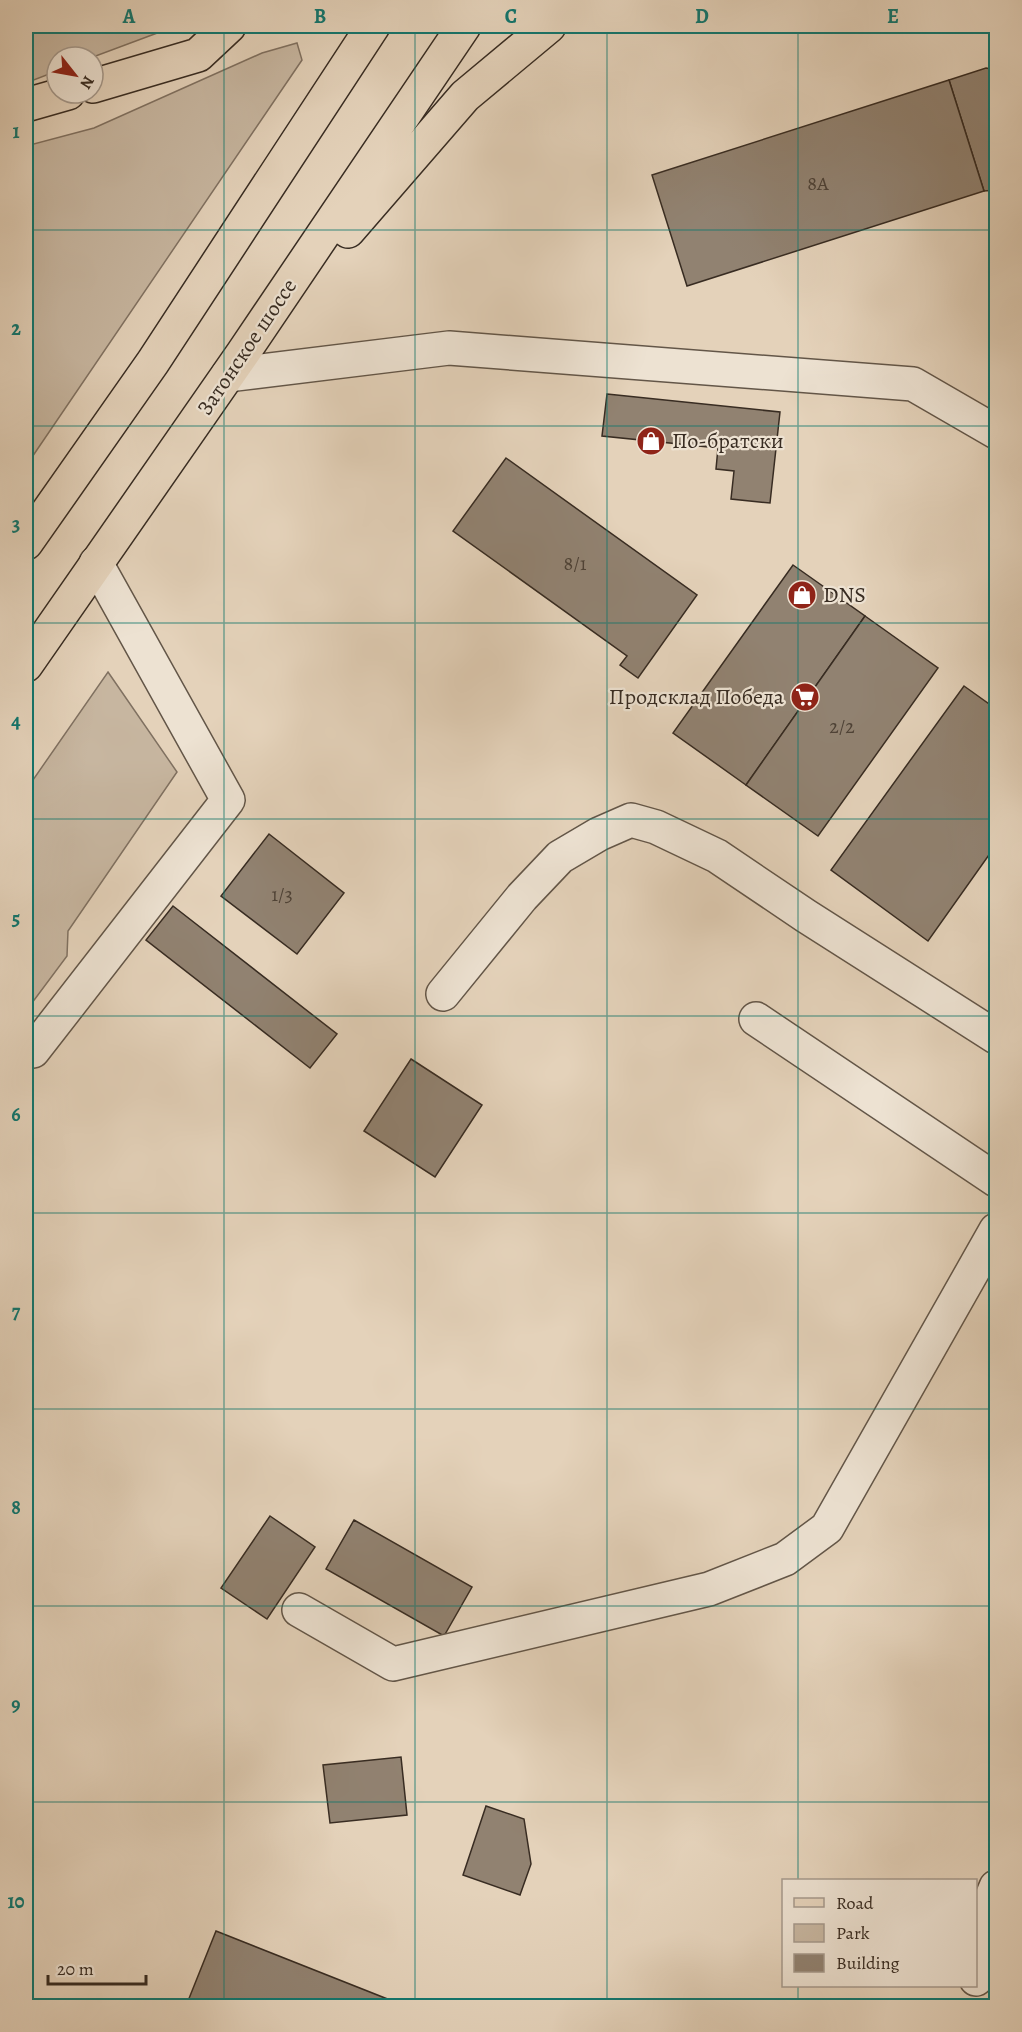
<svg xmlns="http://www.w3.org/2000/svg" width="1022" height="2032" font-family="Alegreya,serif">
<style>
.green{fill:#c7b6a0;stroke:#807161;stroke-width:1.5}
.building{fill:#918271;stroke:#382c22;stroke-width:1.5}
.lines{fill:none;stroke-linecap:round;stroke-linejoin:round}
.minor-casing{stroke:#635648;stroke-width:36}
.major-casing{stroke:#382c22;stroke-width:36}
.minor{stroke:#ede2d2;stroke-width:33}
.major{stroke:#e4d2ba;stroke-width:33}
.grid{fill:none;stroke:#0f766e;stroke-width:1.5;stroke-opacity:0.55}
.labels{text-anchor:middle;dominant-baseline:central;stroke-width:4.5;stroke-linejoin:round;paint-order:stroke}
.number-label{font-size:20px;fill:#4e4236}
.street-label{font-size:22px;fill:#382c22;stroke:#ede2d2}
.poi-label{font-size:22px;fill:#382c22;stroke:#ede2d2;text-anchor:start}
.neatline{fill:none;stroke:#0f766e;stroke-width:2}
.grid-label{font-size:20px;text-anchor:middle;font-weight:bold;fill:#0f766e}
</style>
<rect width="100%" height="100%" fill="#e4d2ba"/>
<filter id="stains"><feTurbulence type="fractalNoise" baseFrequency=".00333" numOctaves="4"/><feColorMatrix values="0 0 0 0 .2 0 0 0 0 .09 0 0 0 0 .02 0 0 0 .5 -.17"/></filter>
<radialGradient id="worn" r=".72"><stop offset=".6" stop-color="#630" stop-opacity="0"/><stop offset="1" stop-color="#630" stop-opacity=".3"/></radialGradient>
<g class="green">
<polygon points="26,26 176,26 93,57 57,57 57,71 26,83"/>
<polygon points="297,43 302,60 26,466 26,146 94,128 262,53"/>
<polygon points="108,672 177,772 68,931 67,956 26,1011 26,790"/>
</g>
<g class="building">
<polygon points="986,68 996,70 996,190 984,191 949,80"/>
<polygon points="949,80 984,191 687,286 652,175"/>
<polygon points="607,394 780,412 770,503 731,499 734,471 716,469 718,448 602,436"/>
<polygon points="506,458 697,595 638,678 620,665 627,656 453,531"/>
<polygon points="793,565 865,616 746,785 673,733"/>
<polygon points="865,616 938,668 818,836 746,785"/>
<polygon points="964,686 996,709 996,845 928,941 831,870"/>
<polygon points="269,834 344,893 297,954 221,896"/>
<polygon points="173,906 337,1034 310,1068 146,940"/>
<polygon points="411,1059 482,1105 435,1177 364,1131"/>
<polygon points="270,1516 315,1547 267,1619 221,1588"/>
<polygon points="354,1520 472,1587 444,1636 326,1569"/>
<polygon points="401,1757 407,1815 330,1823 323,1765"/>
<polygon points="486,1806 524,1819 531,1864 520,1895 463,1875"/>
<polygon points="216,1931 390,2000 387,2006 186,2006"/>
</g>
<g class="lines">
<g class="minor-casing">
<g id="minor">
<polyline points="228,375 449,348 913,384 996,432"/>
<polyline points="443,994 522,897 560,857 599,834 631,820 656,827 717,856 806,916 996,1037"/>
<polyline points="756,1019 996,1180"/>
<polyline points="26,1052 33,1051 228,800 96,563"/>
<polyline points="299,1610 393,1664 709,1589 785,1559 827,1528 996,1230"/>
<polyline points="976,1979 984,1916 996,1887"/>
</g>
</g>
<g class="major-casing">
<g id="major">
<polyline points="93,86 198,55 229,26"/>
<polyline points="26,105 68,93"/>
<polyline points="348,231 465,96 549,26"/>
<polyline points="26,543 153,362 373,26"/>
<polyline points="26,665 243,353 464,26"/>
</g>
</g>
<use href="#minor" class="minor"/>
<use href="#major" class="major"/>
</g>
<path class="grid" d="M224 26V2006M415 26V2006M607 26V2006M798 26V1880M26 230H996M26 426H996M26 623H996M26 819H996M26 1016H996M26 1213H996M26 1409H996M26 1606H996M26 1802H996M798 1986V2006"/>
<defs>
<g id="shop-disc" transform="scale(1.5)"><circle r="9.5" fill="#8f2418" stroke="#ede2d2"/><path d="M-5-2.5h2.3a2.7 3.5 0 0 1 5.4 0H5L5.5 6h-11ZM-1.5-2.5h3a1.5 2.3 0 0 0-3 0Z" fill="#fff"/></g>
<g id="supermarket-disc" transform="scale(1.5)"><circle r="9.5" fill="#8f2418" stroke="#ede2d2"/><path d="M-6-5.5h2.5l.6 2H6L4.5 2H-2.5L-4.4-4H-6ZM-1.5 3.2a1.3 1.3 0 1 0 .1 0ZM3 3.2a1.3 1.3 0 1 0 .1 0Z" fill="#fff"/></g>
</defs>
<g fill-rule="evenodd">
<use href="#shop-disc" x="651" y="441"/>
<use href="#shop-disc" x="802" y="595"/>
<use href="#supermarket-disc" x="805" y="697"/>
</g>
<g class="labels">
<g class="number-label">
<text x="818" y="183">8А</text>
<text x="575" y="563">8/1</text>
<text x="842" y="726">2/2</text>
<text x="282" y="894">1/3</text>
</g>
<g class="street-label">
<text transform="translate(247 347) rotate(-56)">Затонское шоссе</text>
</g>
<g class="poi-label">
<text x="672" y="441">По-братски</text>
<text x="823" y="595">DNS</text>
<text x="784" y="697" text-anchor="end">Продсклад Победа</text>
</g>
</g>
<rect width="1022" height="2032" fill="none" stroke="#e4d2ba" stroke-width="66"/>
<rect x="782" y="1879" width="195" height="108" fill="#ede2d2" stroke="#a5998c" stroke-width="1.5"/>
<rect x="794" y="1898" width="30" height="9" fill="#e4d2ba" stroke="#a5998c" stroke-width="1.5"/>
<text x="836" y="1909" font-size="18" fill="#382c22">Road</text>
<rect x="794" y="1924" width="30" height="18" fill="#c7b6a0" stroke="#a5998c" stroke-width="1.5"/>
<text x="836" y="1939" font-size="18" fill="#382c22">Park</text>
<rect x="794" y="1954" width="30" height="18" fill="#918271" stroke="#a5998c" stroke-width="1.5"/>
<text x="836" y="1969" font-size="18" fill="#382c22">Building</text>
<g transform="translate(75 75) rotate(121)"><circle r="28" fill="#ede2d2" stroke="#a5998c" stroke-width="1.5"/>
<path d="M0-4.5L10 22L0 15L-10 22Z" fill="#8f2418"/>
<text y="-9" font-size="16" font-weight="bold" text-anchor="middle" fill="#382c22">N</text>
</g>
<path d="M48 1975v9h98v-9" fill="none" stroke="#382c22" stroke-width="3"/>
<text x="57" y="1975" font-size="18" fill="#382c22" stroke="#ede2d2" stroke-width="4.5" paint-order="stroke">20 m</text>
<rect x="33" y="33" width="956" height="1966" class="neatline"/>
<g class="grid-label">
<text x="129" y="23">A</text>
<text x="320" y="23">B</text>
<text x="511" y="23">C</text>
<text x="702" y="23">D</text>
<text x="893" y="23">E</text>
<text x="16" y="138">1</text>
<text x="16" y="335">2</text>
<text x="16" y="531">3</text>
<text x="16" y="728">4</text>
<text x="16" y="925">5</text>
<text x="16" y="1121">6</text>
<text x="16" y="1318">7</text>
<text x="16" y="1514">8</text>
<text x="16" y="1711">9</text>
<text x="16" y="1908">10</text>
</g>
<rect width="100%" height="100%" filter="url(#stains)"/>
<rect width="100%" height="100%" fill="url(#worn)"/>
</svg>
